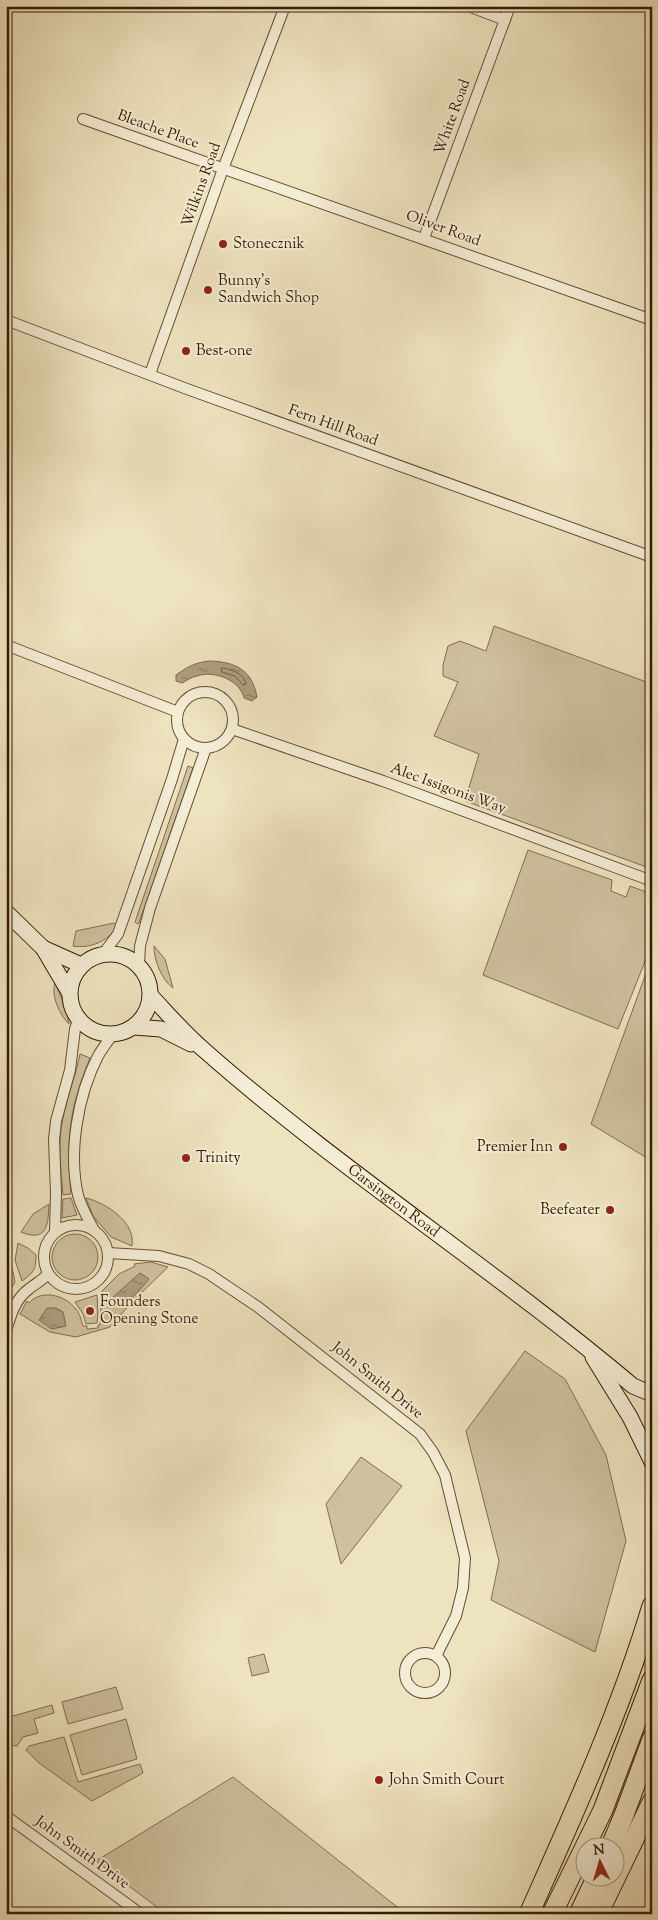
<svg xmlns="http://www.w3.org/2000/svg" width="658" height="1920" font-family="'Sorts Mill Goudy',serif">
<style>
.green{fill:#cfc19f;stroke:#826d50}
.water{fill:url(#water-ripples);stroke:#7f694d}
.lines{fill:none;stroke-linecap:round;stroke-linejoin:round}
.shore{stroke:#725c40;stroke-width:1}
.street-casing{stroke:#644c31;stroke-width:12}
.secondary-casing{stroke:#361902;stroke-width:17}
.highway-casing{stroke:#361902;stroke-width:21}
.street{stroke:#f4edd5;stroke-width:10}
.secondary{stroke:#f4edd5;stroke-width:15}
.highway{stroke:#eee3bf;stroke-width:19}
.poi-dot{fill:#8f2418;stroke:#f4edd5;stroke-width:2}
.labels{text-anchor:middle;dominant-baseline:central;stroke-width:4;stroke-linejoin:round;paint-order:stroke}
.street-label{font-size:15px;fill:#361902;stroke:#f4edd5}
.poi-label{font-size:15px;fill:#361902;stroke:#f4edd5;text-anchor:start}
</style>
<defs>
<pattern id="water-ripples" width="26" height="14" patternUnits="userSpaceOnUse" patternTransform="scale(1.25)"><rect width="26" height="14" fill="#af9e7f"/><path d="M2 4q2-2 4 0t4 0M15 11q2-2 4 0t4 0" fill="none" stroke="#8f8066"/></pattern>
</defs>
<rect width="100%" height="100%" fill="#eee3bf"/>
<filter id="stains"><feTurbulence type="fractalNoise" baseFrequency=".004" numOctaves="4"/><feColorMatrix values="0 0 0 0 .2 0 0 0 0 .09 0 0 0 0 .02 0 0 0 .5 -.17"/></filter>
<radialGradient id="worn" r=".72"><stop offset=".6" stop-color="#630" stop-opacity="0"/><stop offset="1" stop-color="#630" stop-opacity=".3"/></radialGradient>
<g class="green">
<polygon points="494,626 652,684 652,869 465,801 479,754 434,736 458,682 443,676 443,665 448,646 460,641 486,651"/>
<polygon points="188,766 193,768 139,923 137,924 135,922"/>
<polygon points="528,850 612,880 611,891 626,897 630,886 652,894 652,944 618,1029 483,975"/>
<path d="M114 923 117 926C109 941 90 949 73 946L76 931Z"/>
<path d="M154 946 165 959 173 988C161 979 154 960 154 946Z"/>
<polygon points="652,957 652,1161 591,1124"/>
<path d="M55 982 67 1012 69 1024C59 1014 51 996 55 982Z"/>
<path d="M80 1054 90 1058C69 1109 66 1139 71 1194L63 1195C61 1169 57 1143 63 1118 67 1096 76 1076 80 1054Z"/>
<polygon points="71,1198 77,1215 62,1218 63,1199"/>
<path d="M86 1198C106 1203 136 1222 132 1246L111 1237 93 1216Z"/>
<path d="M49 1204C48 1224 48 1243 21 1232L33 1214Z"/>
<circle cx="75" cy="1257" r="23"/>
<polygon points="6,1239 12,1242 11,1262 15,1282 6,1298"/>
<path d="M18 1243 28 1248 36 1255C36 1270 34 1272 22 1281L15 1260Z"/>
<path d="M151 1262 168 1267 133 1301 110 1327 76 1337 50 1332 20 1314 27 1301 29 1303C41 1289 65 1295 75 1308 80 1313 81 1320 83 1326H87V1329L98 1328V1325H100L102 1291 119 1274 135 1266 134 1264Z"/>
<polygon points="97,1295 98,1314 97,1323 86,1324 83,1314 75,1302"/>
<polygon points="525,1351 565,1379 606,1455 626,1541 595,1652 491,1600 499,1561 466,1431"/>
<polygon points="361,1457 402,1486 341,1564 326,1504"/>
<polygon points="264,1654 269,1672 252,1676 248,1658"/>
<polygon points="116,1687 123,1709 68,1724 62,1702"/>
<polygon points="52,1705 54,1713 34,1719 38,1733 23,1737 17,1746 6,1745 8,1739 6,1737 6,1718"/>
<polygon points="126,1719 137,1759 82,1775 70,1735"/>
<polygon points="64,1737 78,1782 140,1764 143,1773 92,1801 39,1763 26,1750 29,1746"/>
<polygon points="233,1777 406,1914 166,1914 96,1861"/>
</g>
<g class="water">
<path d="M210 661C236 662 252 670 257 697L252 701 244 698C240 680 214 670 197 676 191 677 186 681 182 683L176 681V675C187 667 196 662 210 661Z"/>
<polygon points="140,1273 149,1279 137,1293 121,1306 113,1297"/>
<polygon points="47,1308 56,1308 63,1312 66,1326 52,1329 39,1320"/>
</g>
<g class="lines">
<path class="shore" d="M224 668C233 670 244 674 246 684L243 685 235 676 222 672 221 669Z"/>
<g class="street-casing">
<g id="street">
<polyline points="468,6 505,20"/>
<polyline points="83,119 652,320"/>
<polyline points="424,238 510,6"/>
<polyline points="6,320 187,389 652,557"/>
<polyline points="150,374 223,169 285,6"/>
<polyline points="6,645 178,712"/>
<circle cx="205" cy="720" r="28"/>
<polyline points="232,729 383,781 652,881"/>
<polyline points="103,954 118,934 172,779 184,739"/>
<polyline points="139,965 140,946 150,908 206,748"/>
<circle cx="76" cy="1257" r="32"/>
<path d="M94 1230C88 1219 81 1207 78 1195 68 1152 78 1095 98 1056 102 1049 108 1041 113 1034"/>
<polyline points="55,1232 56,1193 54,1140 56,1121 70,1070 75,1029 78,1020"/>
<polyline points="108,1253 159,1256 189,1264 209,1274 258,1307 420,1434 433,1452 445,1475 465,1558 463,1588 456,1616 436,1656"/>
<path d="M6 1331C11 1315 15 1299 29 1289 36 1283 43 1280 48 1274"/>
<circle cx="425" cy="1673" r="20"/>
<polyline points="6,1816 141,1914"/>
</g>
</g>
<g class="secondary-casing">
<g id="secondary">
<polyline points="6,912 43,948 69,992"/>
<polyline points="43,948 81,965"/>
<circle cx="110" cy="994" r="40"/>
<path id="s1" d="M151 996C168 1014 185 1034 204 1050 340 1170 494 1269 633 1386L652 1394"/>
<polyline points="134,1027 161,1029 191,1044"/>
<polyline points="593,1357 630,1417 652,1462"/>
</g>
</g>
<g class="highway-casing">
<g id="highway">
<polyline points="610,1848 624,1815 652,1739"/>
<path d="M529 1914C574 1813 620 1712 652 1606"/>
<polyline points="552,1914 603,1810 652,1680"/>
<polyline points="579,1914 596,1878"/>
<polyline points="598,1914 652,1802"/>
</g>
</g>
<use href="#street" class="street"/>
<use href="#secondary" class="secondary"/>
<use href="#highway" class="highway"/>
</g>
<g class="poi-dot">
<circle cx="223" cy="244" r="5"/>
<circle cx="208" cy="290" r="5"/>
<circle cx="186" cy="351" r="5"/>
<circle cx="563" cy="1147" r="5"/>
<circle cx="186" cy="1158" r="5"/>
<circle cx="610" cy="1210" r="5"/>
<circle cx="90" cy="1311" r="5"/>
<circle cx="379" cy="1780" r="5"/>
</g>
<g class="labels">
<g class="street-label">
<text transform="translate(453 117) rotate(-70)">White Road</text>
<text transform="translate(158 130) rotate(20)">Bleache Place</text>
<text transform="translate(202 185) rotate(-70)">Wilkins Road</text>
<text transform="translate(443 229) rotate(20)">Oliver Road</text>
<text transform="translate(333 426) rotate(20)">Fern Hill Road</text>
<text transform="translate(448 789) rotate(20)">Alec Issigonis Way</text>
<text stroke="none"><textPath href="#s1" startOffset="318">Garsington Road</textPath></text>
<text transform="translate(377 1381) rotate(39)">John Smith Drive</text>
<text transform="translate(82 1853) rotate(36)">John Smith Drive</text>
</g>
<g class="poi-label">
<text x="233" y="244">Stonecznik</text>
<text x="218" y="281">Bunny's<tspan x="218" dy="17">Sandwich Shop</tspan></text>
<text x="196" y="351">Best-one</text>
<text x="553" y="1147" text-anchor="end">Premier Inn</text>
<text x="196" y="1158">Trinity</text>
<text x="600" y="1210" text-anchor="end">Beefeater</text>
<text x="100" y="1302">Founders<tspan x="100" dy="17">Opening Stone</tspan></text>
<text x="389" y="1780">John Smith Court</text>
</g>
</g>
<rect width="658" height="1920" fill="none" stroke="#eee3bf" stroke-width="25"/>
<rect x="8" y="8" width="643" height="1905" fill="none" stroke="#361902" stroke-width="2.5"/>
<rect x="12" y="12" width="633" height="1895" fill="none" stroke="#361902"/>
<g transform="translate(600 1862) rotate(355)"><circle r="24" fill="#f4edd5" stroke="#a89881"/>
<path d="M0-4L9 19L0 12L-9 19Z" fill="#8f2418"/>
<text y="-8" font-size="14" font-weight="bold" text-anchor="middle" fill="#361902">N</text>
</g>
<rect width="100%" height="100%" filter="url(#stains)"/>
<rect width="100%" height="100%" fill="url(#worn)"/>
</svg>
